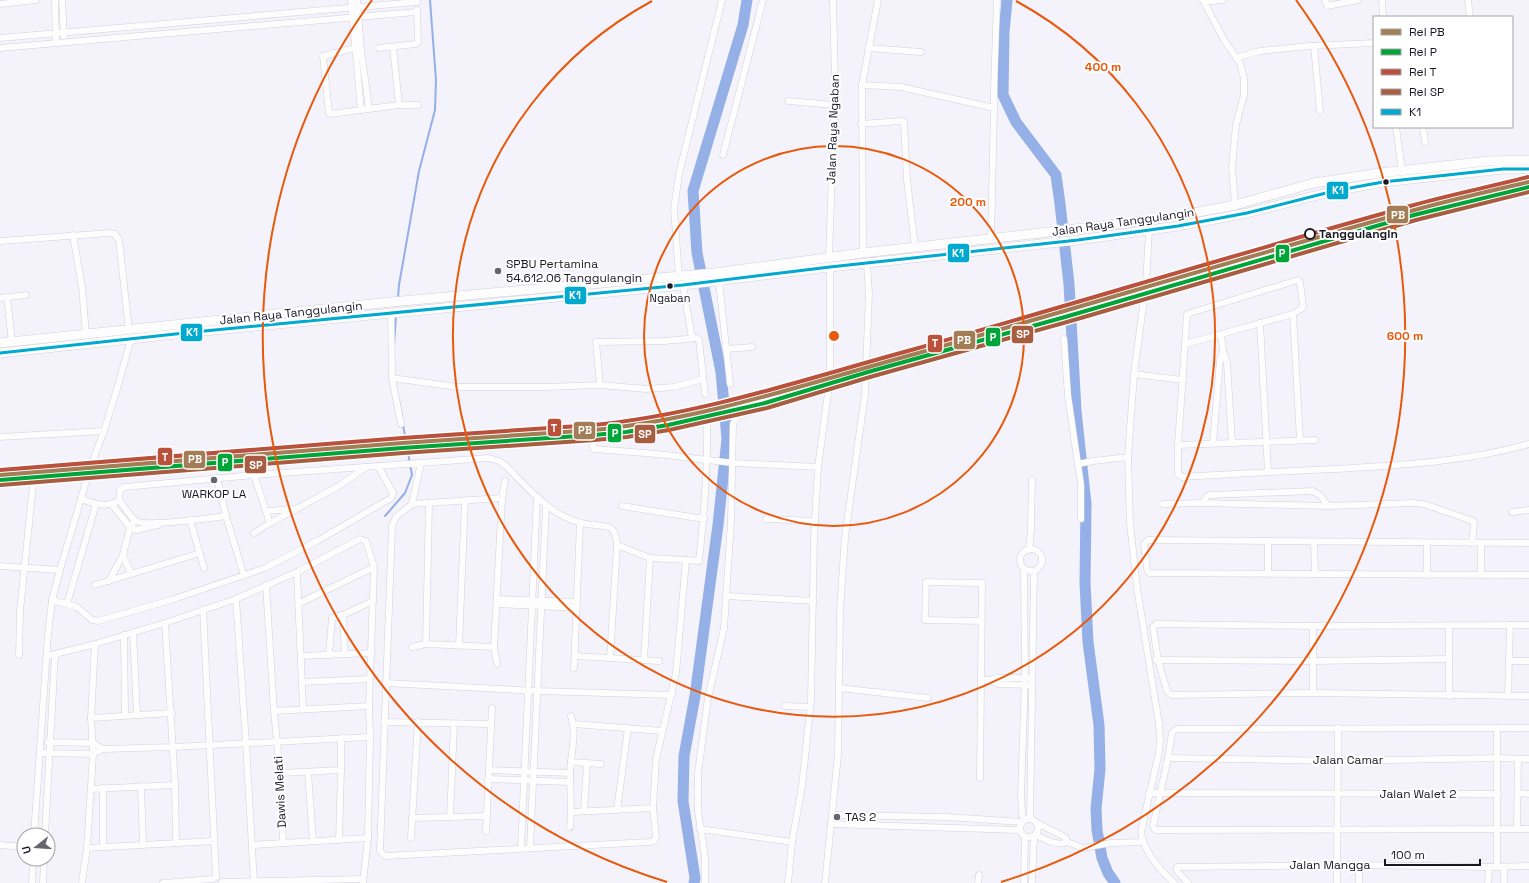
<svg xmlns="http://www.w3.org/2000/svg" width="1529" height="883" font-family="'Space Grotesk',sans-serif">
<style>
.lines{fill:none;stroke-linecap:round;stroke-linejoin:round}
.stream{stroke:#94b0e6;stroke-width:2}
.river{stroke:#94b0e6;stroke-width:11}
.minor-casing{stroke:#d2d0db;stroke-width:7}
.highway-casing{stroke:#d2d0db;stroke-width:10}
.minor{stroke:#fdfdfe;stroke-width:6}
.highway{stroke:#fdfdfe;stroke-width:9}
.bus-1-casing{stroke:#fff;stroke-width:6}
.bus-1{stroke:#00a9ce;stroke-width:3}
.rail-1-casing{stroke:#fff;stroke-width:7}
.rail-2-casing{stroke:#fff;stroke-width:7}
.rail-3-casing{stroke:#fff;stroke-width:7}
.rail-4-casing{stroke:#fff;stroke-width:7}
.rail-1{stroke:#a27d56;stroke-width:4}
.rail-2{stroke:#00a53a;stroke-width:4}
.rail-3{stroke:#ba513d;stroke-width:4}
.rail-4{stroke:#a95d40;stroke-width:4}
.ring{fill:none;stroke:#e8590c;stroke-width:2}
.bus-dot{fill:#1a1825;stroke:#fff;stroke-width:1.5}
.stop-dot{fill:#fff;stroke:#1a1825;stroke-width:2}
.poi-dot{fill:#666470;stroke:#fff;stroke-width:1.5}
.labels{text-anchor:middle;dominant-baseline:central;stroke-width:4;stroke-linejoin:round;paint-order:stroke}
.bus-label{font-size:11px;fill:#1a1825;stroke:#fff}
.street-label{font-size:12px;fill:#1a1825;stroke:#fff}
.stop-label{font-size:12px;font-weight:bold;fill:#1a1825;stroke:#fff;text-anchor:start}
.poi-label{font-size:12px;fill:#1a1825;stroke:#fff;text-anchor:start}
.centre{fill:#e8590c;stroke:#fff;stroke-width:2}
.ring-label{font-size:12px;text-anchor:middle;font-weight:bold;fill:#e8590c;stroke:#fff;stroke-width:4;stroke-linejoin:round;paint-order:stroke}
.line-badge{stroke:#fff;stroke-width:1.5}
.badge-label{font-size:11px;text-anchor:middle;font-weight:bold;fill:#fff}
</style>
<rect width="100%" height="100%" fill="#f4f2fa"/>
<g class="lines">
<g class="stream">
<polyline points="398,298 399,285 419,171 435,110 436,80 430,0"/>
<polyline points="394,344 396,316"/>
<polyline points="399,401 402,416"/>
<polyline points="385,516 405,493 412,475 403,425"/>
</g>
<g class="river">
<polyline points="1007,0 1004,32 1003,95 1016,122 1056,175 1060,204 1069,284 1076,411 1086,504 1085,583 1088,642 1099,725 1100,769 1096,809 1097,830 1102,858 1108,873 1115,883"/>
<polyline points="694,883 695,878 683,801 684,756 695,696 718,525 727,439 721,372 697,253 693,191 743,25 747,0"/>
</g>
<g class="minor-casing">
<g id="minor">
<polyline points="55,0 56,43"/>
<polyline points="62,0 64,36"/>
<polyline points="351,0 361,110"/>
<polyline points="357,0 361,50 369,109"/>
<polyline points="1203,0 1224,40 1240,63 1244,79 1244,95 1236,125 1232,167 1235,205"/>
<polyline points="1325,0 1327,6 1358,0"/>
<polyline points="1382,0 1383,17"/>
<polyline points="1468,0 1470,17"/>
<polyline points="1204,2 1223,0"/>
<polyline points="0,4 36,0"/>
<polyline points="0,38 417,2"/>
<polyline points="1314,46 1320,111"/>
<polyline points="393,47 399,105"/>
<polyline points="0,48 416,12"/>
<polyline points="355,48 323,56 329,113 330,114 399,105 418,105"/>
<polyline points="379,48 416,44 418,42 417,10"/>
<polyline points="868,48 921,52"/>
<polyline points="1236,58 1260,51 1309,46 1374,43"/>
<polyline points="862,85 901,87 994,108"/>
<polyline points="788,101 834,105"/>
<polyline points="861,124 902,121 904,122 907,180 915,247"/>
<polyline points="1396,127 1402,171"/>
<polyline points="1423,127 1425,142"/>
<polyline points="723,155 763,0"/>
<polyline points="1526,195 1529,194"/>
<path d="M1149 231 1146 284 1134 374 1128 457 1130 523 1137 588 1159 724 1160 741 1159 752 1141 832C1144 852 1160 870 1174 883"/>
<polyline points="73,235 82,287 86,334"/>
<polyline points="991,239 994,108 994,88 997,0"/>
<polyline points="0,241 110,233 115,234 119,240 129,330"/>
<polyline points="863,253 862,85 878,0"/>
<polyline points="829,258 835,84 833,0"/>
<polyline points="679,277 674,209 679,174 722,0"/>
<polyline points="719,281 730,384"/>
<polyline points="683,285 692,338"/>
<polyline points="7,297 12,342"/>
<polyline points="0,298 26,295"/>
<polyline points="391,313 392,378 401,424"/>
<polyline points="1293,314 1300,440"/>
<polyline points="1260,323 1268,472"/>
<polyline points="1221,334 1223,351 1227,363 1232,443"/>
<polyline points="1064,339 1068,396 1081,485 1081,519"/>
<path d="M1186 344 1293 314 1301 309 1303 306 1300 282 1298 280 1187 314 1178 445V474L1182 477C1233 474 1285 471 1337 469 1404 465 1464 462 1529 444"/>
<polyline points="726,349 752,347"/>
<polyline points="1134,374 1183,380"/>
<polyline points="392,378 457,387 546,387 600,385 646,389 674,387 703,379"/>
<polyline points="600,385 596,342 665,341 697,338 699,340 705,394"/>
<polyline points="594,434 593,446 594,449 657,454 733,463 818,467"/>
<polyline points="0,437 104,431"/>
<polyline points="1213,443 1220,360 1223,351"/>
<polyline points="1178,445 1315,440"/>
<polyline points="1078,464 1093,461 1128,457"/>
<polyline points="0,472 91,465"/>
<polyline points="254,475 270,523"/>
<polyline points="217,478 226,516 244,576"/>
<polyline points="0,482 30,480 33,485 20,611 19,655"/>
<polyline points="502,498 505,481"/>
<path d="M81 499C93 503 108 509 119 500L120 490 124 487 254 475 489 458 499 461 505 465C527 487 549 515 581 523 590 525 600 525 609 527 616 531 616 538 617 545L650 558 686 560 676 673 656 759 653 808 656 837 654 841 649 842 385 856 380 851 392 526 396 517 412 504 421 463"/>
<path d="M119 500C124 506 130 517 136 521 146 527 211 518 226 516"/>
<polyline points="1203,503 1206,497 1210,495 1313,491 1321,496 1328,506"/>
<polyline points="412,504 502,498 494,647 497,664"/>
<polyline points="1163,504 1203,503 1328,506 1414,503 1424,504 1473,521 1474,524 1472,543"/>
<polyline points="112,505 130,527 136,530 158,525"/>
<polyline points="622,506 704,519"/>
<polyline points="267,511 293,509"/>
<polyline points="1512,512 1529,510"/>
<polyline points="766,519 815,521"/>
<polyline points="190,520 204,568"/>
<polyline points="254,533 270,523 339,486 366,467"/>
<polyline points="1314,542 1315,574"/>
<polyline points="1427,543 1427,575"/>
<polyline points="1529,543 1148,540 1144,544 1147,569 1149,573 1529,575"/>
<circle cx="1031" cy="560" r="11"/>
<polyline points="1029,550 1031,529 1032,480"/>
<polyline points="123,555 131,574"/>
<path d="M686 560 699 561C704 515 708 471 707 425"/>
<polyline points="0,566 60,570"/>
<polyline points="1024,569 1025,678 1021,795 1022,813 1024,820"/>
<polyline points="297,572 303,709"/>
<polyline points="1268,573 1268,541"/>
<polyline points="1481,575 1481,543"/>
<polyline points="109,581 123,555 130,527 135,521"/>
<polyline points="95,585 200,553"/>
<polyline points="266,585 274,711 280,773 283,843"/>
<polyline points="727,596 813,601"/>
<polyline points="236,599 246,743 254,883"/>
<polyline points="497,599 577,602"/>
<polyline points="52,600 77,607 92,620 98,621 171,600 265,568 319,540 391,498 393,493 378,466"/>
<polyline points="67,604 96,504"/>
<polyline points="298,604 374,567"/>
<polyline points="497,604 577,608"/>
<polyline points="203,609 216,877"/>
<polyline points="343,615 345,654"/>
<polyline points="165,623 175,785 176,843"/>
<polyline points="1529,625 1313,626 1156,624 1153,627 1158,660 1167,691 1171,695 1313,693 1529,696"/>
<polyline points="133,632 137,715"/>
<polyline points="124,635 125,715"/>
<polyline points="426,644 429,503"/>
<polyline points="459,646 465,500"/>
<polyline points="412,647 426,644 494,647"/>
<polyline points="329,655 332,618 343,615 373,601"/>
<polyline points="47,656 95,644 165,623 236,599 297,572 360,539 366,541 374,567 369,706 370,737 368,838 363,883"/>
<polyline points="301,656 372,653"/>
<polyline points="575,656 659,661"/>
<polyline points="610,658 617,545"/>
<polyline points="644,660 650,558"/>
<polyline points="1156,660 1313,661 1449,659"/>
<polyline points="1509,661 1529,661"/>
<polyline points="574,668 580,523"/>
<polyline points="981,680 982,583 926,582 925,620 982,621"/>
<polyline points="990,680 998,684 1028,685"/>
<polyline points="302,682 370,679"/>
<polyline points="386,683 537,691 672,695"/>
<polyline points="839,688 928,698"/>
<polyline points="1313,693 1313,626"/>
<polyline points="1449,696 1449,625"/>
<polyline points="1508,696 1510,625"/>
<polyline points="785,706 810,707"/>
<polyline points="274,711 369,706"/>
<polyline points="91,718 172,713"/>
<polyline points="384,722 491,724"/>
<polyline points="574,724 662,731"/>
<polyline points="1529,728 1176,729 1172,733 1168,758 1153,826 1155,830 1529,829"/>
<polyline points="48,742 93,743 103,749"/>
<polyline points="41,753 93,754 103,749 173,747 370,737"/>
<polyline points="1168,758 1338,761 1498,758 1529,759"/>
<polyline points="571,762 601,764"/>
<polyline points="489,770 570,773"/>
<polyline points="308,772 313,841"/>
<polyline points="280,773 341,770"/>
<polyline points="980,778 981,680 990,680 997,678 1029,678"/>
<polyline points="488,779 570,782"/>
<polyline points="141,786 143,844"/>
<polyline points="91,789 175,785"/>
<polyline points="1149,793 1498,794"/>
<polyline points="1518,793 1529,794"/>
<polyline points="617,810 628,728"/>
<polyline points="584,811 587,764"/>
<polyline points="572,812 653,808"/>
<polyline points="833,815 947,817 1022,822"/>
<polyline points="450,817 454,724"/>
<polyline points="412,818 487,816"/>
<circle cx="1029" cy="828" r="9"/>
<polyline points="1030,819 1034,571"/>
<polyline points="1037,823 1065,837 1067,842"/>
<polyline points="831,824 1020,830"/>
<path d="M570 827C572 809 570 790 570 771 571 753 577 733 571 716"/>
<polyline points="700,829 792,842"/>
<polyline points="1517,829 1518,759"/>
<polyline points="486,831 492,708"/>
<polyline points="34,835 48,634 52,600 60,570 90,468 104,431 117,389 131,339"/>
<polyline points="45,835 55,654"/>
<path d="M1036 835C1045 839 1057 847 1067 842L1083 848 1111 843 1143 842"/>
<polyline points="411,838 418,722"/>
<polyline points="339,840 341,770 341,738"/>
<polyline points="0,845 24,847"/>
<polyline points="252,845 368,838"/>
<polyline points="103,847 103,788"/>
<polyline points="87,848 214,841"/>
<polyline points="521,848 537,497"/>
<polyline points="530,848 546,505"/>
<polyline points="1497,867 1497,728"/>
<polyline points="1504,867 1504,883"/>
<polyline points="222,882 363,879"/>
<polyline points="32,883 33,859"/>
<polyline points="43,883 44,859"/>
<polyline points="82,883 87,848 93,754 91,718 95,644"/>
<polyline points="163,883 213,879"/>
<polyline points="705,883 705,857 698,811 698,773 708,698 724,628 731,522 733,424 737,417 775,401 798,393 829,384"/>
<polyline points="788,883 792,842 802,786 811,701 814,538 818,467 830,378 830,267"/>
<polyline points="825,883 838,755 840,611 845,537 865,394 869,294 867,263"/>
<polyline points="978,883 979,875"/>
<polyline points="1024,883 1025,837"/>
<polyline points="1032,883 1034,836"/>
<polyline points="1188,883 1177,871 1177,867 1359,865 1489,867 1529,866"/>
<polyline points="1337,883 1338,728"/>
<polyline points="1359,883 1359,865"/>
<polyline points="1488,883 1489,867"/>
</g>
</g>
<g class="highway-casing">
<g id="highway">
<polyline points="0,343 391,302 714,273 863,253 1084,228 1172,217 1235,205 1314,183 1380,173 1489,161 1529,160"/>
<polyline points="0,353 194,332 683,285 830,267 1078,240 1178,226 1247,213 1334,191 1383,182 1503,169 1529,169"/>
</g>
</g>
<use href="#minor" class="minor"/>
<use href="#highway" class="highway"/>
<g class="bus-1-casing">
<polyline id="bus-1" points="0,353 194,332 683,285 830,267 1078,240 1178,226 1247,213 1334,191 1383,182 1503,169 1529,169"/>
</g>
<use href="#bus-1" class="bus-1"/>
<g class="rail-1-casing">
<path id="rail-1" d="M0 475 402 443 594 430C705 419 808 383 915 354 1081 307 1245 257 1411 211 1450 200 1490 191 1529 182"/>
</g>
<g class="rail-2-casing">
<polyline id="rail-2" points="0,480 402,448 594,435 626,432 668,425 765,403 868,372 1065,317 1414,215 1529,187"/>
</g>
<g class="rail-3-casing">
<path id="rail-3" d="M0 470 402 438 594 425C704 414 808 378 915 349 1080 302 1244 252 1410 206 1449 195 1489 187 1528 177"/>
</g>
<g class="rail-4-casing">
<polyline id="rail-4" points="1,485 403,453 595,440 627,437 669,430 767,408 870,377 1067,322 1416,220 1529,192"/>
</g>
<use href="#rail-1" class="rail-1"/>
<use href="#rail-2" class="rail-2"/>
<use href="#rail-3" class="rail-3"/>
<use href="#rail-4" class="rail-4"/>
</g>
<g class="ring">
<circle cx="834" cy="336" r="190"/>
<path d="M1016 1A381 381 0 1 1 652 1"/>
<path d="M667 882A571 571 0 0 1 372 0M1296 0A571 571 0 0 1 1001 882"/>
</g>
<g class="bus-dot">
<circle cx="1386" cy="182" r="3.5"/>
<circle cx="670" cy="286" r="3.5"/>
</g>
<circle class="stop-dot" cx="1310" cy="234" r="5"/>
<g class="poi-dot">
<circle cx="498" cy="271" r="4"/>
<circle cx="214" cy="480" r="4"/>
<circle cx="837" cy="817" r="4"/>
</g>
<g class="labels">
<g class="bus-label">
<text x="670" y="298">Ngaban</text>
</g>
<g class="street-label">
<text transform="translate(833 129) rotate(-88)">Jalan Raya Ngaban</text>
<text transform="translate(1123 222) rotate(-8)">Jalan Raya Tanggulangin</text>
<text transform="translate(291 313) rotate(-6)">Jalan Raya Tanggulangin</text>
<text x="1348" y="760">Jalan Camar</text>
<text transform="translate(280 792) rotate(-93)">Dawis Melati</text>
<text x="1418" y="794">Jalan Walet 2</text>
<text x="1330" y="865">Jalan Mangga</text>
</g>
<g class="stop-label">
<text x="1319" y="234">Tanggulangin</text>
</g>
<g class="poi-label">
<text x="506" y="264">SPBU Pertamina<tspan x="506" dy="14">54.612.06 Tanggulangin</tspan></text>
<text x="214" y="494" text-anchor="middle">WARKOP LA</text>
<text x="845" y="817">TAS 2</text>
</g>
</g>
<circle cx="834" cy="336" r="6" class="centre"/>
<g class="ring-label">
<text x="1103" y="71">400 m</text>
<text x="968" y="206">200 m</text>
<text x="1405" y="340">600 m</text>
</g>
<g class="line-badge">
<rect x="1326" y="181" width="23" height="19" rx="4" fill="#00a9ce"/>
<rect x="1386" y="205" width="23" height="19" rx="4" fill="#a27d56"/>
<rect x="947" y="243" width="23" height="20" rx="4" fill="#00a9ce"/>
<rect x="1275" y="244" width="15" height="19" rx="4" fill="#00a53a"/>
<rect x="564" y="286" width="23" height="19" rx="4" fill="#00a9ce"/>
<rect x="180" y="323" width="23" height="19" rx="4" fill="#00a9ce"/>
<rect x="1011" y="325" width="23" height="19" rx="4" fill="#a95d40"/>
<rect x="985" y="327" width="16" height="20" rx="4" fill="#00a53a"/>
<rect x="953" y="330" width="23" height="20" rx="4" fill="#a27d56"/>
<rect x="927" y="334" width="16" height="19" rx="4" fill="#ba513d"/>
<rect x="547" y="418" width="15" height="19" rx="4" fill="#ba513d"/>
<rect x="573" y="421" width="23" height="19" rx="4" fill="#a27d56"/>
<rect x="607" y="423" width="15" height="20" rx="4" fill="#00a53a"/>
<rect x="634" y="424" width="22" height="20" rx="4" fill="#a95d40"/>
<rect x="157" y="447" width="16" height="19" rx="4" fill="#ba513d"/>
<rect x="183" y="450" width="23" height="19" rx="4" fill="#a27d56"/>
<rect x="217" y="453" width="16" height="19" rx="4" fill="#00a53a"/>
<rect x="244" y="455" width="23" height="19" rx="4" fill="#a95d40"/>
</g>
<g class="badge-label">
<text x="1338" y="194">K1</text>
<text x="1398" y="219">PB</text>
<text x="958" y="257">K1</text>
<text x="1282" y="257">P</text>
<text x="575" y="299">K1</text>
<text x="192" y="336">K1</text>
<text x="1023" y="338">SP</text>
<text x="993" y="341">P</text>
<text x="964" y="344">PB</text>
<text x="935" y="347">T</text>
<text x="554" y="432">T</text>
<text x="585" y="434">PB</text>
<text x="615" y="437">P</text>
<text x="645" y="438">SP</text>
<text x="165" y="461">T</text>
<text x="195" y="463">PB</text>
<text x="225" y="466">P</text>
<text x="256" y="469">SP</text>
</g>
<rect x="1373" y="16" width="140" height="112" fill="#ffffff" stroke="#a3a3a8"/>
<rect x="1381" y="29" width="20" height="6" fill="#a27d56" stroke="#a3a3a8"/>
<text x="1409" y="36" font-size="12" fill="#1a1825">Rel PB</text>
<rect x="1381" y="49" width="20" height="6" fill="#00a53a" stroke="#a3a3a8"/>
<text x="1409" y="56" font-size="12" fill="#1a1825">Rel P</text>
<rect x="1381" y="69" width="20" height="6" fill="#ba513d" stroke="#a3a3a8"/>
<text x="1409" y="76" font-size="12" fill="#1a1825">Rel T</text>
<rect x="1381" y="89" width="20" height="6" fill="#a95d40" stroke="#a3a3a8"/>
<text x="1409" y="96" font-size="12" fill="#1a1825">Rel SP</text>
<rect x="1381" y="109" width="20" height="6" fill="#00a9ce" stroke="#a3a3a8"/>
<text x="1409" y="116" font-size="12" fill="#1a1825">K1</text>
<g transform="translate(36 847) rotate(253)"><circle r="19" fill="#ffffff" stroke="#a3a3a8"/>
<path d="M0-3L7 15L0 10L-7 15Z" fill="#666470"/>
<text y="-6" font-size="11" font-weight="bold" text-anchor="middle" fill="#1a1825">U</text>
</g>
<path d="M1385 859v6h95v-6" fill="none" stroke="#1a1825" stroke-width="2"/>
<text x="1391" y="859" font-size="12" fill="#1a1825" stroke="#ffffff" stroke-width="3" paint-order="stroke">100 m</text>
</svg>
